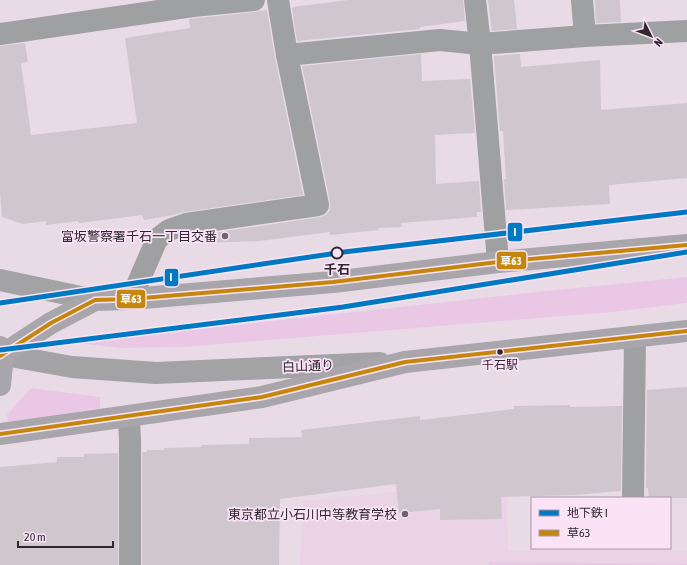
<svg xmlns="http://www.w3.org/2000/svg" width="687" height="565" font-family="'Asap Condensed','Noto Sans JP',sans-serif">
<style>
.built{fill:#e9d3e5}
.green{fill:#eac8e5}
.building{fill:#d0c6ce}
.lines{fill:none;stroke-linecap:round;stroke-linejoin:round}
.minor{stroke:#9fa0a2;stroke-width:22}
.major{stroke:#a3a3a6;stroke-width:22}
.highway{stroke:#a8a6ab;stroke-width:22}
.bus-1-casing{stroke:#fbe3f7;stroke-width:7}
.bus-1{stroke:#c5860c;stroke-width:4}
.metro-1-casing{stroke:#fbe3f7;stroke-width:8}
.metro-1{stroke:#0079c2;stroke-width:5}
.poi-dot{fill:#70656e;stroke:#fbe3f7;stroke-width:1.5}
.stop-dot{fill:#fbe3f7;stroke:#2f262e;stroke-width:2}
.bus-dot{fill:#2f262e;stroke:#fbe3f7;stroke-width:1.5}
.labels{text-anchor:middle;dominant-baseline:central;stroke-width:3.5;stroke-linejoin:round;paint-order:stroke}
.bus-label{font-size:12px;fill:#2f262e;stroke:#fbe3f7}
.poi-label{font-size:13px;fill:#2f262e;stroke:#fbe3f7;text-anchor:end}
.stop-label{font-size:13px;font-weight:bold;fill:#2f262e;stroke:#fbe3f7}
.street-label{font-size:13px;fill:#2f262e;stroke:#fbe3f7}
.line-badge{stroke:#fbe3f7;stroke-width:1.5}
.badge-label{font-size:11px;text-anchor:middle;font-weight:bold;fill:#fff}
</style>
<rect width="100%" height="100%" fill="#e8dbe6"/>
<polygon class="built" points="506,456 508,550 687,550 687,565 300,565 303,501 432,488"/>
<g class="green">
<polygon points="687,277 687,303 612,312 184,347 122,348 75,343 68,341 69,337 126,337 546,291"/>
<polygon points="31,388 100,397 100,408 8,423 7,415"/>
<polygon points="489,562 687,564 687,565 489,565"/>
</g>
<g class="building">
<polygon points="348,0 463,0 465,21 420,27 420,29 297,41 292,8 293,8 293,7"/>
<polygon points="488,0 514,0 517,29 492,31"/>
<polygon points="595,0 620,0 621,22 596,23"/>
<polygon points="267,10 275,58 303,195 184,212 173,215 144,220 142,215 79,223 78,221 46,225 46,221 23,224 2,217 0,192 0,46 25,43 28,62 21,63 31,135 137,123 125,38 190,28 189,19 255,12 260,11"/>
<polygon points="421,54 422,81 470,79 475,133 435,135 436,184 479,181 481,212 477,212 477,217 401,223 402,227 378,228 379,230 330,235 330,232 260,241 201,243 200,235 320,217 326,215 330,210 330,202 302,66"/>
<polygon points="520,54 521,67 600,60 601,110 687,103 687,178 609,185 610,204 506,210 504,179 506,179 503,131 500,131 494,56"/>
<polygon points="687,387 687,498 649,498 648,488 646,488 647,390"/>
<polygon points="570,405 570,407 622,406 621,491 575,495 501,497 502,519 440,520 440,509 399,513 396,484 280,499 279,565 142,565 142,452 147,452 147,450 164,450 164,448 201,447 201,445 249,444 249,438 302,437 301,430 420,416 420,420 514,409 514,406"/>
<polygon points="118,453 118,565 0,565 0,467 57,462 57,457 84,457 84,454"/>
</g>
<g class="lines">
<g class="minor">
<polyline points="475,0 480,44 498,262"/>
<polyline points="582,0 585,36"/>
<polyline points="0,34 193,6 254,0"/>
<polyline points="287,55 440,40 480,44 585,36 687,31"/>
<polyline points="131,299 157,239 169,230 186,224 318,205 287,55 278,0"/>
<polyline points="129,417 130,441 130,565"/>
<polyline points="633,498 635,337"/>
</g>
<g class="major">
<polyline points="0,280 95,300"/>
<polyline points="0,354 72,367 156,373 380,363"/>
</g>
<g class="highway">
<polyline points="0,347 3,354 0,385"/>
<polyline points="0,356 51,323 95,300 131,299 333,282 498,262 687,245"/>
<polyline points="0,434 262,397 405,362 687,331"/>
</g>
<g class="bus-1-casing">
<g id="bus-1">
<polyline points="0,356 51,323 95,300 131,299 333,282 498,262 687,245"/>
<polyline points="0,434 262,397 405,362 687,331"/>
</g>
</g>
<use href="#bus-1" class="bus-1"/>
<g class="metro-1-casing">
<g id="metro-1">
<polyline points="0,303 344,252 687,212"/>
<polyline points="0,350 343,307 687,252"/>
</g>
</g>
<use href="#metro-1" class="metro-1"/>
</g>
<g class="poi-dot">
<circle cx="225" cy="236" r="4"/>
<circle cx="405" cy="514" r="4"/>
</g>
<circle class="stop-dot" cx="337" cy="253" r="5.5"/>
<circle class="bus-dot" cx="500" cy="352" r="3.5"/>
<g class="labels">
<g class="bus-label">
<text x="500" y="365">千石駅</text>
</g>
<g class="poi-label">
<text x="217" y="236">富坂警察署千石一丁目交番</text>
<text x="397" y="514">東京都立小石川中等教育学校</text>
</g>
<g class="stop-label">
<text x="337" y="269">千石</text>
</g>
<g class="street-label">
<text transform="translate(308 366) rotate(-2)">白山通り</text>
</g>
</g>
<g class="line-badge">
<rect x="507" y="222" width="16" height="20" rx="4" fill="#0079c2"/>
<rect x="496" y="251" width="31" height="19" rx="4" fill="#c5860c"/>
<rect x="164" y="268" width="15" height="19" rx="4" fill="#0079c2"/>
<rect x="116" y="289" width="30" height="20" rx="4" fill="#c5860c"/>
</g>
<g class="badge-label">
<text x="515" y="236">I</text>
<text x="511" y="265">草63</text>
<text x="171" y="281">I</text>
<text x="131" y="303">草63</text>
</g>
<rect x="531" y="497" width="140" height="52" fill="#fbe3f7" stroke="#a997a7"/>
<rect x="539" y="510" width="20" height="6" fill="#0079c2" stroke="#a997a7"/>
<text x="567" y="517" font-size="12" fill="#2f262e">地下鉄 I</text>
<rect x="539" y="530" width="20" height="6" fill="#c5860c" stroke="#a997a7"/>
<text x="567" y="537" font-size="12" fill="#2f262e">草63</text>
<g transform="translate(651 36) rotate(132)" stroke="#fbe3f7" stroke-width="3" paint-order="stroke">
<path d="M0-3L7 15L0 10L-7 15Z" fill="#2f262e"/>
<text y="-6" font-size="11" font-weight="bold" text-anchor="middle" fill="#2f262e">N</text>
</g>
<path d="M18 541v6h95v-6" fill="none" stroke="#2f262e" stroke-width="2"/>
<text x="24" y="541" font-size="12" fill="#2f262e" stroke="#fbe3f7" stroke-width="3" paint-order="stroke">20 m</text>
</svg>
